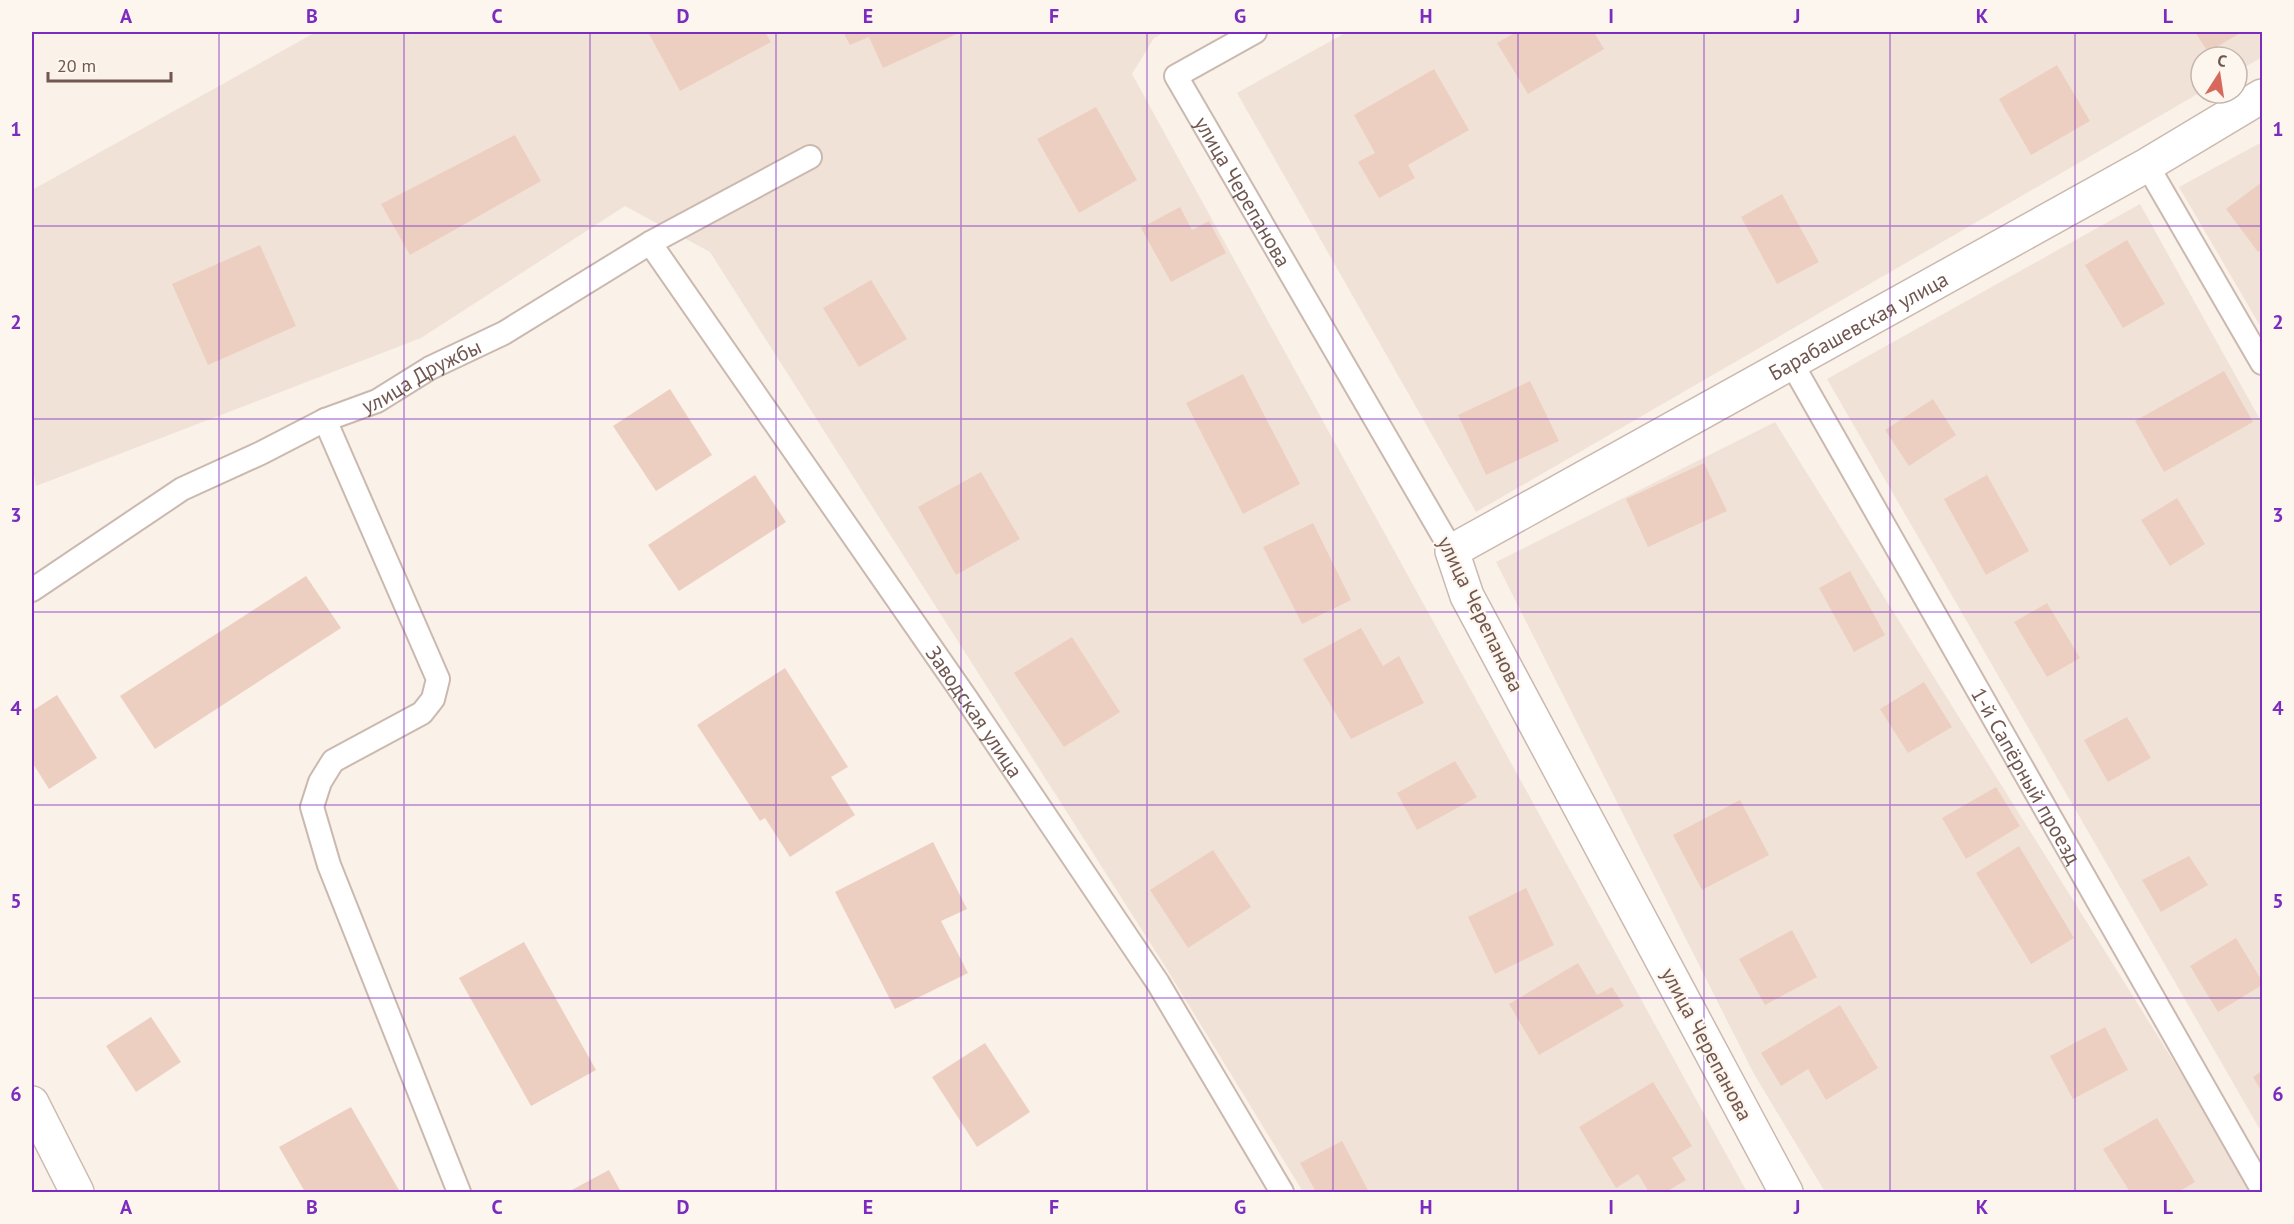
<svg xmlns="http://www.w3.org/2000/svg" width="2294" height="1224" font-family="'PT Sans',sans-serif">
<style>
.residential{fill:#f1e2d7}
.building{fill:#edcfc2}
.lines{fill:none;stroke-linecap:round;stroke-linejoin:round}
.lane-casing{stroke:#cbb9af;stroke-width:26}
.street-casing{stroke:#cbb9af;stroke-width:36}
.lane{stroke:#fff;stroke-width:22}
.street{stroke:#fff;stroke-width:33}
.grid{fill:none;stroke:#7b2cbf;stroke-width:1.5;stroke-opacity:0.55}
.labels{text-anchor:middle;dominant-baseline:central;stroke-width:4.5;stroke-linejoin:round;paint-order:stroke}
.street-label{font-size:21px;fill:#71574f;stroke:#fdf6ee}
.neatline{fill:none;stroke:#7b2cbf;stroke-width:2}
.grid-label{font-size:20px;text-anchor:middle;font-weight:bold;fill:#7b2cbf}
</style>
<rect width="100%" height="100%" fill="#faf1e8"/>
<g class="residential">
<polygon points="316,32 1165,32 1154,38 1132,74 1747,1192 1303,1192 1163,963 710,252 625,206 421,338 36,486 32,463 32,190"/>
<polygon points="1347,32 2262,32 2262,57 2237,72 2237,57 2201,57 2201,92 1476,512 1237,93"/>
<polygon points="2262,142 2262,329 2179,187"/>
<polygon points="2140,204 2262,423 2262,1133 1827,379"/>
<polygon points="1775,422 2255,1192 1825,1192 1754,1074 1496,562"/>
</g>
<g class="building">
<polygon points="648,32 765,32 771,42 680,91"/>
<polygon points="843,32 958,32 959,33 883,68 869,37 850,45"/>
<polygon points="1516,32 1594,32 1604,49 1528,94 1497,43"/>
<polygon points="2195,32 2242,32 2208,52"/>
<polygon points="2057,65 2090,121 2031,155 1999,99"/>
<polygon points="1434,69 1469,130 1408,165 1415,178 1379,198 1358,162 1375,153 1354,115"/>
<polygon points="1096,107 1137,180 1079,213 1037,139"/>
<polygon points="515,135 541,181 410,255 381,204"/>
<polygon points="2262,182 2262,249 2258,252 2226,209"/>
<polygon points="1782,194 1819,262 1777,284 1741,217"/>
<polygon points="1180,207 1192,230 1209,221 1226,253 1171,282 1141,228"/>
<polygon points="2127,240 2165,304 2123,328 2085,265"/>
<polygon points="260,245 296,326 208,365 172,284"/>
<polygon points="871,280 907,339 859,367 823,308"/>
<polygon points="2224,371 2253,422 2164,472 2135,421"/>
<polygon points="1243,374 1300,484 1243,514 1186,403"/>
<polygon points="1530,381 1559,441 1486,475 1458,415"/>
<polygon points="670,389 712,455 656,491 613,426"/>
<polygon points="1933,399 1956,435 1909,466 1885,430"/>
<polygon points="1704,463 1727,511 1648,547 1626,499"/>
<polygon points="981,472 1020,539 956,575 918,507"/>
<polygon points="755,475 786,522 679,591 648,545"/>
<polygon points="1987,475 2029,551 1986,575 1944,499"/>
<polygon points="2177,498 2205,544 2170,566 2141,520"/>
<polygon points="1313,523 1351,600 1302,624 1263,547"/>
<polygon points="1850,571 1885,635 1854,652 1819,588"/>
<polygon points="306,576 341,628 155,749 120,696"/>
<polygon points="2047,603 2080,658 2047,677 2014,622"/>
<polygon points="1361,628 1383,666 1399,656 1424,703 1351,739 1303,659"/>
<polygon points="1072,637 1120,712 1064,747 1014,673"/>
<polygon points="785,668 848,767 831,777 855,815 790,857 765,818 760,821 697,725"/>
<polygon points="1924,682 1952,727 1908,753 1880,709"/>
<polygon points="57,695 97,758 49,789 32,762 32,711"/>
<polygon points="2127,717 2151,758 2108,782 2084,740"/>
<polygon points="1455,761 1477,797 1417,830 1397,793"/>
<polygon points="1996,787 2020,826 1966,859 1942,818"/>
<polygon points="1740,800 1769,855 1702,890 1673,835"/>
<polygon points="933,842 967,909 941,921 968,973 895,1009 835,892"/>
<polygon points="2019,846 2074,938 2031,964 1976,873"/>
<polygon points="1213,850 1251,907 1188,948 1150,890"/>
<polygon points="2189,856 2208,885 2161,912 2142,880"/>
<polygon points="1526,888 1554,945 1495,974 1468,917"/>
<polygon points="1792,930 1817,977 1765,1005 1739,959"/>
<polygon points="2236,938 2262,981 2262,985 2218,1012 2190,966"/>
<polygon points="524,942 596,1070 531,1106 459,978"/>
<polygon points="1578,963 1597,995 1612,987 1624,1006 1539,1055 1509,1004"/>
<polygon points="1840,1005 1878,1068 1826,1100 1808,1069 1781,1086 1761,1053"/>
<polygon points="151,1017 181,1062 136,1092 106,1046"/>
<polygon points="2105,1027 2128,1070 2073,1099 2050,1056"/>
<polygon points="985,1043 1030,1112 977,1147 932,1077"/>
<polygon points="2262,1071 2262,1092 2253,1077"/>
<polygon points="1653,1082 1692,1146 1672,1158 1686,1180 1666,1192 1649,1192 1638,1174 1616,1188 1579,1127"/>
<polygon points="351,1107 400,1192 305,1192 279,1147"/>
<polygon points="2157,1118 2195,1182 2178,1192 2130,1192 2103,1149"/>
<polygon points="1342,1141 1369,1192 1316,1192 1300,1163"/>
<polygon points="609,1170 621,1192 568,1192"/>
</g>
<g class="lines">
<g class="lane-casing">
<g id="lane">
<path id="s1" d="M1255 32 1176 76 1452 551"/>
<polyline points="2147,165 2262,363"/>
<path id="s2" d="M650 243 966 698 1158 983 1282 1192"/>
<path id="s3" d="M1791 362 2262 1189"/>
<polyline points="325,420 438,679 433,699 422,713 333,761 320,782 312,807 329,865 459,1192"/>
<path id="s4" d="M32 590 182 489 261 453 325 420 377 401 430 368 504 333 650 243 810 157"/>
</g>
</g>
<g class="street-casing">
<g id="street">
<polyline points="32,1103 77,1192"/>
<path id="s5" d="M1786 1192 1467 596 1452 551 2147 165 2262 96"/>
</g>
</g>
<use href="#lane" class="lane"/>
<use href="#street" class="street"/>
</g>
<path class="grid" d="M219 32V1192M404 32V1192M590 32V1192M776 32V1192M961 32V1192M1147 32V1192M1333 32V1192M1518 32V1192M1704 32V1192M1890 32V1192M2075 32V1192M32 226H2262M32 419H2262M32 612H2262M32 805H2262M32 998H2262"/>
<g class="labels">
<g class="street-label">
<text stroke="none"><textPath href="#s1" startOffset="224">улица Черепанова</textPath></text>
<text stroke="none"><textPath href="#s5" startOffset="1188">Барабашевская улица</textPath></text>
<text stroke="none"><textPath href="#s4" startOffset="446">улица Дружбы</textPath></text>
<text transform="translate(1481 614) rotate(64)">улица Черепанова</text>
<text stroke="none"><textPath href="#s2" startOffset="570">Заводская улица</textPath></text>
<text stroke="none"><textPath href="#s3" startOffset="476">1-й Сапёрный проезд</textPath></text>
<text transform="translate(1707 1044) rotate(62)">улица Черепанова</text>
</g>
</g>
<rect width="2294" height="1224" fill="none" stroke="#fdf6ee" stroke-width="66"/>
<g transform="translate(2219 75) rotate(12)"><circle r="28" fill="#fdf6ee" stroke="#c5b6ae" stroke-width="1.5"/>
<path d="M0-4.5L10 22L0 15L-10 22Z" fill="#d6695b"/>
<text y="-9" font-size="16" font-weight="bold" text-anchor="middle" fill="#71574f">С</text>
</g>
<path d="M48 72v9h123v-9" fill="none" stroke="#71574f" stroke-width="3"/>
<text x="57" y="72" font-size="18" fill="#71574f" stroke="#fdf6ee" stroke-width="4.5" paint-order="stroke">20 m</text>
<rect x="33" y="33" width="2228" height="1158" class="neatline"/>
<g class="grid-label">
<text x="126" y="23">A</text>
<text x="312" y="23">B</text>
<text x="497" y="23">C</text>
<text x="683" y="23">D</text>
<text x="868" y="23">E</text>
<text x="1054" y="23">F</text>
<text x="1240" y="23">G</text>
<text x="1426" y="23">H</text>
<text x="1611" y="23">I</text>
<text x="1797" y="23">J</text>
<text x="1982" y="23">K</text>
<text x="2168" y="23">L</text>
<text x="16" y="136">1</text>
<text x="2278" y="136">1</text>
<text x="16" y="329">2</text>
<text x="2278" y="329">2</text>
<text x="16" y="522">3</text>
<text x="2278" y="522">3</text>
<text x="16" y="715">4</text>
<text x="2278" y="715">4</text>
<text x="16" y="908">5</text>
<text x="2278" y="908">5</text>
<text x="16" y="1101">6</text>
<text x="2278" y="1101">6</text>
<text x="126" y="1214">A</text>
<text x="312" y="1214">B</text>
<text x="497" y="1214">C</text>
<text x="683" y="1214">D</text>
<text x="868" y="1214">E</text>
<text x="1054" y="1214">F</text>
<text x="1240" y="1214">G</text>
<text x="1426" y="1214">H</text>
<text x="1611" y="1214">I</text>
<text x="1797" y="1214">J</text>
<text x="1982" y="1214">K</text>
<text x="2168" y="1214">L</text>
</g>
</svg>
